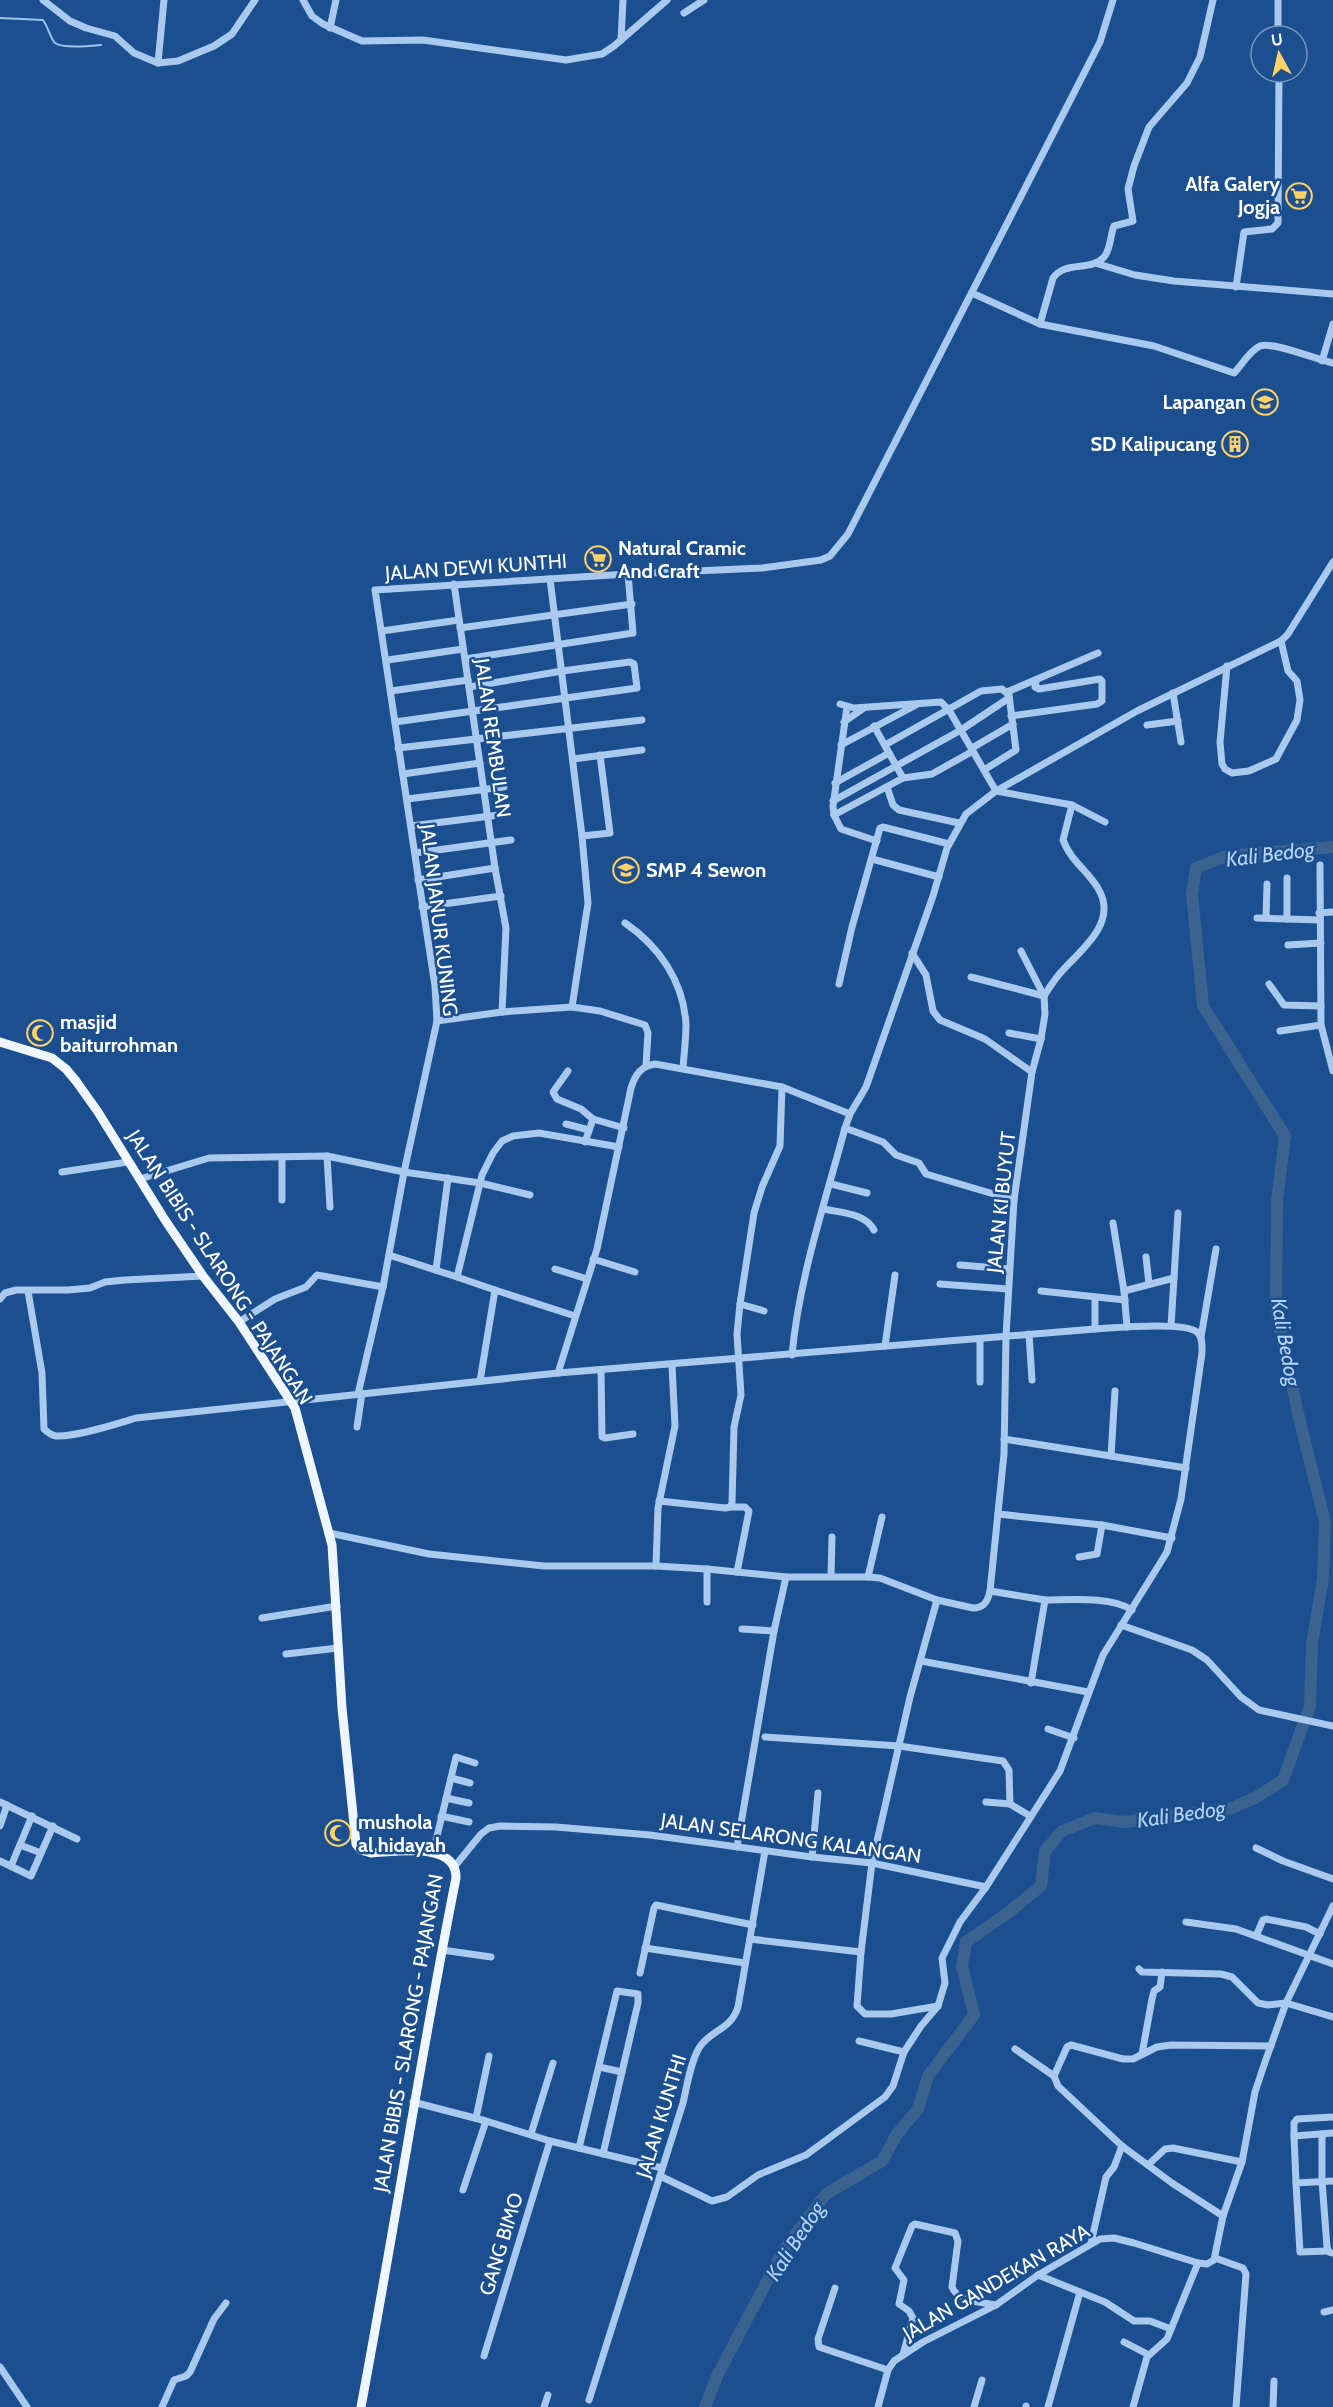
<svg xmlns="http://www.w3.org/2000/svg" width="1333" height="2407" font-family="Cabin,sans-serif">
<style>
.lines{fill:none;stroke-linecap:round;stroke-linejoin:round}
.stream{stroke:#9cc4f0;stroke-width:2}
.river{stroke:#3c6290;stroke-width:12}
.minor{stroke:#a9c9ee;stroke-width:7}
.major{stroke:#f0f6ff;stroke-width:9}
.labels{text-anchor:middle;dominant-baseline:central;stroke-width:5;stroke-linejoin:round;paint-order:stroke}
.poi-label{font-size:20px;font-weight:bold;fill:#fff;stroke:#1b4f8f;text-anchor:start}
.street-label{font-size:20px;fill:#fff;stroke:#1b4f8f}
.water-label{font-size:21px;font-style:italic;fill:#b5d3f5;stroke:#1b4f8f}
</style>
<rect width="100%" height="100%" fill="#1b4f8f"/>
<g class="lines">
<path class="stream" d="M0 18 43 20C48 27 50 37 55 43 63 49 90 46 101 45"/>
<polyline class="river" points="705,2407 717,2376 783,2251 826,2194 882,2161 897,2134 918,2109 928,2076 974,2015 962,1966 966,1942 1009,1912 1041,1886 1045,1851 1062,1831 1095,1818 1125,1822 1232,1808 1255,1798 1283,1780 1310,1706 1312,1643 1323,1579 1325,1522 1300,1422 1276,1311 1277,1201 1285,1136 1203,1006 1192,894 1196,868 1226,856 1333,847"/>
<g class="minor">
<polyline points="43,0 70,21 86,28 115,36 134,53 158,63 178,61 214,46 232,34 255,0"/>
<polyline points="303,0 312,16 323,24 362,41 423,40 566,60 602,54 614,46 667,0"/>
<polyline points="684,13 704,0"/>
<polyline points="330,28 336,0"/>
<polyline points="1278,36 1278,0"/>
<polyline points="621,40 623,0"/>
<polyline points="158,63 164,0"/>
<polyline points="1095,263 1135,275 1174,281 1333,294"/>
<polyline points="1236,287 1244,232 1272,229 1278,223 1279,72"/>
<path d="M972 293 1040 324 1154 346 1234 373C1241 366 1250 350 1260 346 1272 341 1318 360 1333 363"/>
<path d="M1040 324 1053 278C1066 260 1091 272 1104 257 1111 249 1110 235 1114 226L1133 221 1128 189 1134 166 1149 127 1187 83 1200 57 1213 0"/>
<polyline points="1322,361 1333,324"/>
<polyline points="550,579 582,836 588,903 572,1007 600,1011 645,1025 648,1033 646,1065"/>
<polyline points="454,584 495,868 506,928 502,1012"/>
<polyline points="460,628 632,604"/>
<polyline points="382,631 459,620"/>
<polyline points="465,659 633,633 628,574"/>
<polyline points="388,660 463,649"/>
<polyline points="1227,666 1220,742 1222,764 1225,769 1232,773 1249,771 1276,759 1297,720 1300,700 1297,681 1288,671 1281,641"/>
<polyline points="391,691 468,680"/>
<polyline points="1007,692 1098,653"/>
<polyline points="1173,693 1181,742"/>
<polyline points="840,704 854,708 941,702 949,710 996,791 1072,805 1105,822"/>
<polyline points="847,707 833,806 834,815 841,829 877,841"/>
<polyline points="1011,716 1097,704 1102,701 1102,681 1100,679 1039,689 1035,687 1036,682"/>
<polyline points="395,722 637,688 634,664 630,662 562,671 469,687"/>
<polyline points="844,722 864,708"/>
<polyline points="1147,725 1178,721"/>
<polyline points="874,726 903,778"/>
<polyline points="841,745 916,705"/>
<polyline points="885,745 981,691 1002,689 1009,695 1016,750 984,770"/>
<polyline points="398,748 642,720"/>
<polyline points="972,748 1013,724"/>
<polyline points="573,759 642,750"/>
<polyline points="403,774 480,763"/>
<polyline points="835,783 889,753"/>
<polyline points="887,787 893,805 899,810 959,823"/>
<polyline points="407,799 504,787"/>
<polyline points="833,801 961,730 1009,698"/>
<polyline points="834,815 903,778 932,774 973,751"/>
<polyline points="411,826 507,814"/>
<polyline points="582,836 610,833 600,755"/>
<polyline points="415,853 511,840"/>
<polyline points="872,859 939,877"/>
<polyline points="1320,865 1321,1025 1333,1071"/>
<polyline points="1287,878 1287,919"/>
<polyline points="418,880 495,868"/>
<polyline points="422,907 501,896"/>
<polyline points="1319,913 1333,912"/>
<polyline points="1257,918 1320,920"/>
<polyline points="1266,918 1267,884"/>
<path d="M625 923C659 946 684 982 686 1025 686 1039 684 1054 683 1068"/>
<polyline points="1288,945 1321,943"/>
<polyline points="912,953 926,975 933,1011 940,1020 985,1039 1032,1072"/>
<polyline points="971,977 1044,996"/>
<polyline points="839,984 852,927 880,828 883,827 949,844"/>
<polyline points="1269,984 1284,1005 1321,1006"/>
<path d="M1044 996C1050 987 1055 978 1063 970 1081 950 1116 924 1100 892 1090 872 1071 862 1063 840L1072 805"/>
<polyline points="437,1021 502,1012 572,1007"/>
<polyline points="1280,1031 1321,1025"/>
<polyline points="1009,1033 1041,1039"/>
<polyline points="568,1071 553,1092 557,1099 581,1109 593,1119 624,1128"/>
<polyline points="566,1124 589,1130"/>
<polyline points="845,1128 883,1142 896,1155 919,1163 926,1174 1014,1200"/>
<polyline points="585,1142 593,1119"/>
<polyline points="327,1156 330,1207"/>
<polyline points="62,1172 128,1162"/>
<polyline points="140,1179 209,1158 327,1156 404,1172 480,1183 530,1195"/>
<polyline points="831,1184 867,1193"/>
<polyline points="282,1200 282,1157"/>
<path d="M824 1209C842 1213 865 1213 874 1230"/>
<polyline points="1113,1223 1124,1291 1127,1327"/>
<polyline points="389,1255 457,1277"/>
<polyline points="1146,1257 1149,1284"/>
<polyline points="593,1259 635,1272"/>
<polyline points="960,1265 1009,1269"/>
<polyline points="555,1269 587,1279"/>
<polyline points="436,1270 448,1178"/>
<polyline points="940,1284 1008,1289"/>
<polyline points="495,1290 457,1277 482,1175 493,1153 502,1141 513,1136 539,1133 619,1147"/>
<path d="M28 1291 42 1373 44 1429C48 1433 51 1435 56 1436 76 1437 116 1424 136 1418L558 1373 1095 1329C1113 1328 1184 1321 1197 1332 1203 1337 1202 1346 1202 1353L1181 1499 1167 1552 1103 1655 1060 1771 986 1887 872 1863 812 1857 650 1835 556 1827 500 1826 489 1828 481 1834 455 1866"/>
<polyline points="1041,1291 1125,1300"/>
<polyline points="1124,1291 1174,1278"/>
<polyline points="0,1299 5,1293 16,1290 68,1290 90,1288 105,1282 125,1280 203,1276"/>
<polyline points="740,1304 764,1311"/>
<polyline points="239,1322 275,1299 306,1287 317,1275 383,1287"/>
<polyline points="1171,1326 1178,1213"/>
<polyline points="1095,1329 1095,1297"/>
<polyline points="1029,1334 1032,1380"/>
<polyline points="1201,1337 1216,1249"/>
<polyline points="980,1339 980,1382"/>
<polyline points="885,1346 895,1275"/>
<path d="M792 1355C799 1278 825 1203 845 1128L850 1114 866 1087 933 896 947 848 966 814 996 791 1137 711 1281 641 1288 634 1333 562"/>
<polyline points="601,1370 602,1437 605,1438 633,1434"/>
<path d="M558 1373 597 1249 631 1088C635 1075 641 1066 655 1064L782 1087 850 1114"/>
<polyline points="480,1381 495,1290 575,1316"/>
<path d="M358 1394 383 1287 404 1172 437 1021 435 986C414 854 396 721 375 590L628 574 762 568 821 560 830 556 848 534 1100 42 1113 0"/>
<polyline points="357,1427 362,1393"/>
<polyline points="1004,1439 1186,1468"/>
<polyline points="1111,1456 1115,1391"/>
<polyline points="659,1501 725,1508 730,1507 732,1503 734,1427 741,1395 737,1334 740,1304 754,1213 762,1187 780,1146 782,1087"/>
<polyline points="730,1507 745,1507 749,1511 737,1572"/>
<polyline points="998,1514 1102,1525 1172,1538"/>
<path d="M329 1533 429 1554 544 1566H656L707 1569 786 1577H869L880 1578 937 1600 973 1608C984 1608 988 1601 990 1591L1004 1454 1006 1336 1014 1200 1032 1072 1041 1039 1045 1014 1044 996 1021 951"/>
<polyline points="1079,1557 1097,1554 1102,1525"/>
<polyline points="656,1566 658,1508 675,1426 672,1365"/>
<polyline points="831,1576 832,1537"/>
<polyline points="868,1577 882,1517"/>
<polyline points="990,1591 1045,1600"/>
<polyline points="707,1602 707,1569"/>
<polyline points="262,1618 337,1606"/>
<polyline points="1121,1625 1192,1650 1207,1660 1241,1697 1259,1710 1333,1726"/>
<polyline points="742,1629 774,1631"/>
<polyline points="286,1654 338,1648"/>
<polyline points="921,1661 1088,1692"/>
<path d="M1031 1683 1045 1600C1069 1600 1111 1596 1132 1610"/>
<polyline points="1048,1729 1074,1738"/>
<polyline points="765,1737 899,1746 1003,1761 1009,1770 1010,1804"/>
<polyline points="451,1778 470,1783"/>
<polyline points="446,1798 469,1803"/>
<polyline points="0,1802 77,1839"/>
<polyline points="986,1802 1010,1804 1030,1816"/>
<polyline points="441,1816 469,1822"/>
<polyline points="0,1826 7,1805"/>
<polyline points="20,1845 41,1853"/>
<polyline points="737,1847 774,1631 786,1577"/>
<polyline points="1256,1848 1283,1861 1333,1879"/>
<polyline points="433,1853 456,1757 475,1763"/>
<polyline points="812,1857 818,1793"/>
<polyline points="0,1861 31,1876 53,1826"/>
<polyline points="11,1866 32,1816"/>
<polyline points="1186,1922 1236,1929 1333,1964"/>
<polyline points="1256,1936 1263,1920 1266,1919 1306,1927 1320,1934"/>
<polyline points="750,1939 861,1952 872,1863 910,1697 937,1600"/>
<polyline points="645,1948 745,1963"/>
<polyline points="442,1950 491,1957"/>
<polyline points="861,1952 857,2006 865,2014 891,2014 938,2006"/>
<polyline points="1139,1969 1142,1972 1221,1974 1232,1977 1258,2003 1268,2005 1286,2003 1333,2017"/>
<polyline points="640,1973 654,1908 656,1905 753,1925"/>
<polyline points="859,2041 904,2052"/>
<polyline points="1015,2049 1054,2076"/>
<polyline points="1142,2054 1152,1999 1154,1991 1160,1987 1162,1972"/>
<polyline points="599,2067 622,2072"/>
<polyline points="413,2102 486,2121 550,2141 662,2168"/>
<polyline points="476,2118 489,2056"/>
<polyline points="531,2134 553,2063"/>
<polyline points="1322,2134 1322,2181 1327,2247 1329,2252 1333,2253"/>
<polyline points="1294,2136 1294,2123 1297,2119 1333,2117"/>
<polyline points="579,2148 617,1991 638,1994 638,2003 603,2154"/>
<polyline points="1149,2164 1165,2149 1173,2148 1242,2162"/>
<polyline points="660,2176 712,2201 727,2197 758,2175 806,2155 885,2097 893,2086 904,2052 921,2026 938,2006 945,1983 942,1958 960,1922 986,1887"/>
<polyline points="1296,2183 1294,2136 1333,2133"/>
<polyline points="463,2190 486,2121"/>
<polyline points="1223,2216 1172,2183 1122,2146 1058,2086 1054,2076 1067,2047 1071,2045 1123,2059 1133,2059 1157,2047 1171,2045 1271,2046"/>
<polyline points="1091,2243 1106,2177 1114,2167 1122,2146"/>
<polyline points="1328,2251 1300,2252 1296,2183 1333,2181"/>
<polyline points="1215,2258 1243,2268 1246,2274 1236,2407"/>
<polyline points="1038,2275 1080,2292 1048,2407"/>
<polyline points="835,2288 818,2339 819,2347 888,2370"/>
<polyline points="1080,2292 1105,2302 1134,2321 1150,2321 1171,2329"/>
<polyline points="1324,2312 1333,2310"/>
<polyline points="1124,2342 1149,2355"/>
<path d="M903 2355 913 2318 909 2311 899 2304 904 2280 895 2268 912 2226 915 2224 955 2233 958 2241 952 2287C957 2302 982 2302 996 2305"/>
<polyline points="484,2356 550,2141"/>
<polyline points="0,2367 27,2407"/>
<path d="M589 2400 683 2103C687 2086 690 2064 699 2048 710 2030 731 2030 738 2007L765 1851"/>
<polyline points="162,2407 174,2380 186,2376 190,2372 214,2319 226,2303"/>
<polyline points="544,2407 548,2395"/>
<polyline points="878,2407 888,2370 894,2361 923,2342 996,2305 1038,2275 1100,2239 1114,2238 1134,2243 1198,2263 1207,2264 1214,2260 1223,2216 1242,2162 1255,2092 1264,2065 1286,2003 1333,1906"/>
<polyline points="974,2407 982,2380"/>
<polyline points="1026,2407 1026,2406"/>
<polyline points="1133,2407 1147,2357 1167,2339 1198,2263"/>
<polyline points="1273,2407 1274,2381"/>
</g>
<path class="major" d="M0 1042 52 1058 66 1069 76 1081 98 1112 165 1220 203 1276 239 1322 295 1408 332 1545 342 1708 356 1844 361 1850 371 1853C396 1852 457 1841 456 1878 421 2054 394 2231 361 2407"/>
</g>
<defs>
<g id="supermarket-ring" transform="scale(1.35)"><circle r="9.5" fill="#1b4f8f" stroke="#ffd166" stroke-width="1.5"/><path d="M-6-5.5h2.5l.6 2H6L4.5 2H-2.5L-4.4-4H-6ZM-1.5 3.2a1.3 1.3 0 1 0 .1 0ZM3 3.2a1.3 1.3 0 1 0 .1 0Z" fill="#ffd166"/></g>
<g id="school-ring" transform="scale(1.35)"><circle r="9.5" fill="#1b4f8f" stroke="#ffd166" stroke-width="1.5"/><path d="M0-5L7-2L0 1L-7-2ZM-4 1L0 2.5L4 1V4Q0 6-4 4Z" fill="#ffd166"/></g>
<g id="building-ring" transform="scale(1.35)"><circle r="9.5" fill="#1b4f8f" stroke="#ffd166" stroke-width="1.5"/><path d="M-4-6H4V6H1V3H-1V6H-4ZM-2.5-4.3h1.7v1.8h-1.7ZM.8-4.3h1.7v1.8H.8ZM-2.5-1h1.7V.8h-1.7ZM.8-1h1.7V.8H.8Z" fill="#ffd166"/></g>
<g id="mosque-ring" transform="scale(1.35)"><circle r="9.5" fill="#1b4f8f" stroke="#ffd166" stroke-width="1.5"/><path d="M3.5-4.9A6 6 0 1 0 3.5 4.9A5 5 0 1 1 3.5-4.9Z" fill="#ffd166"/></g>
</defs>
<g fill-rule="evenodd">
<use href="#supermarket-ring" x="1299" y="196"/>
<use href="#school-ring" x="1265" y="402"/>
<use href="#building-ring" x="1235" y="444"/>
<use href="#supermarket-ring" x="598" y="559"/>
<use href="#school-ring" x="626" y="870"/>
<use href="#mosque-ring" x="40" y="1033"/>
<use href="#mosque-ring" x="338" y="1833"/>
</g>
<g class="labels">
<g class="poi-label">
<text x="1280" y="184" text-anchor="end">Alfa Galery<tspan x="1280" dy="23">Jogja</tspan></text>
<text x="1246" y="402" text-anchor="end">Lapangan</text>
<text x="1216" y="444" text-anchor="end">SD Kalipucang</text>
<text x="618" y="548">Natural Cramic<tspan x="618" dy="23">And Craft</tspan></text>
<text x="646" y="870">SMP 4 Sewon</text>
<text x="60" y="1022">masjid<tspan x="60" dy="23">baiturrohman</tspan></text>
<text x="358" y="1822">mushola<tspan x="358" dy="23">al hidayah</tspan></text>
</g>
<g class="street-label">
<text transform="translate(476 567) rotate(-4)">JALAN DEWI KUNTHI</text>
<text transform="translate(493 738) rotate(82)">JALAN REMBULAN</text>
<text transform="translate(439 920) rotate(83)">JALAN JANUR KUNING</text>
<text transform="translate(1001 1202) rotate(-84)">JALAN KI BUYUT</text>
<text transform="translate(220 1267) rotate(57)">JALAN BIBIS - SLARONG - PAJANGAN</text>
<text transform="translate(791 1838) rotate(8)">JALAN SELARONG KALANGAN</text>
<text transform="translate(408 2033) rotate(-80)">JALAN BIBIS - SLARONG - PAJANGAN</text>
<text transform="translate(661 2116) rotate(-73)">JALAN KUNTHI</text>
<text transform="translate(501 2244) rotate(-73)">GANG BIMO</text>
<text transform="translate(996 2282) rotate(-30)">JALAN GANDEKAN RAYA</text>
</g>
<g class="water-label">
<text transform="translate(1270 854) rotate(-7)">Kali Bedog</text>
<text transform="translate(1286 1342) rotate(80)">Kali Bedog</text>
<text transform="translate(1181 1814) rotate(-8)">Kali Bedog</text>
<text transform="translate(795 2241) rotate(-57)">Kali Bedog</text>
</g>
</g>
<g transform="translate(1279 54) rotate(352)"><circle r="28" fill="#1b4f8f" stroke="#7695bc" stroke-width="1.5"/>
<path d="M0-4.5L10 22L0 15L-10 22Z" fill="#ffd166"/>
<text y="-9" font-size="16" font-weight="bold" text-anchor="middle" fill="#ffffff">U</text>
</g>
</svg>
